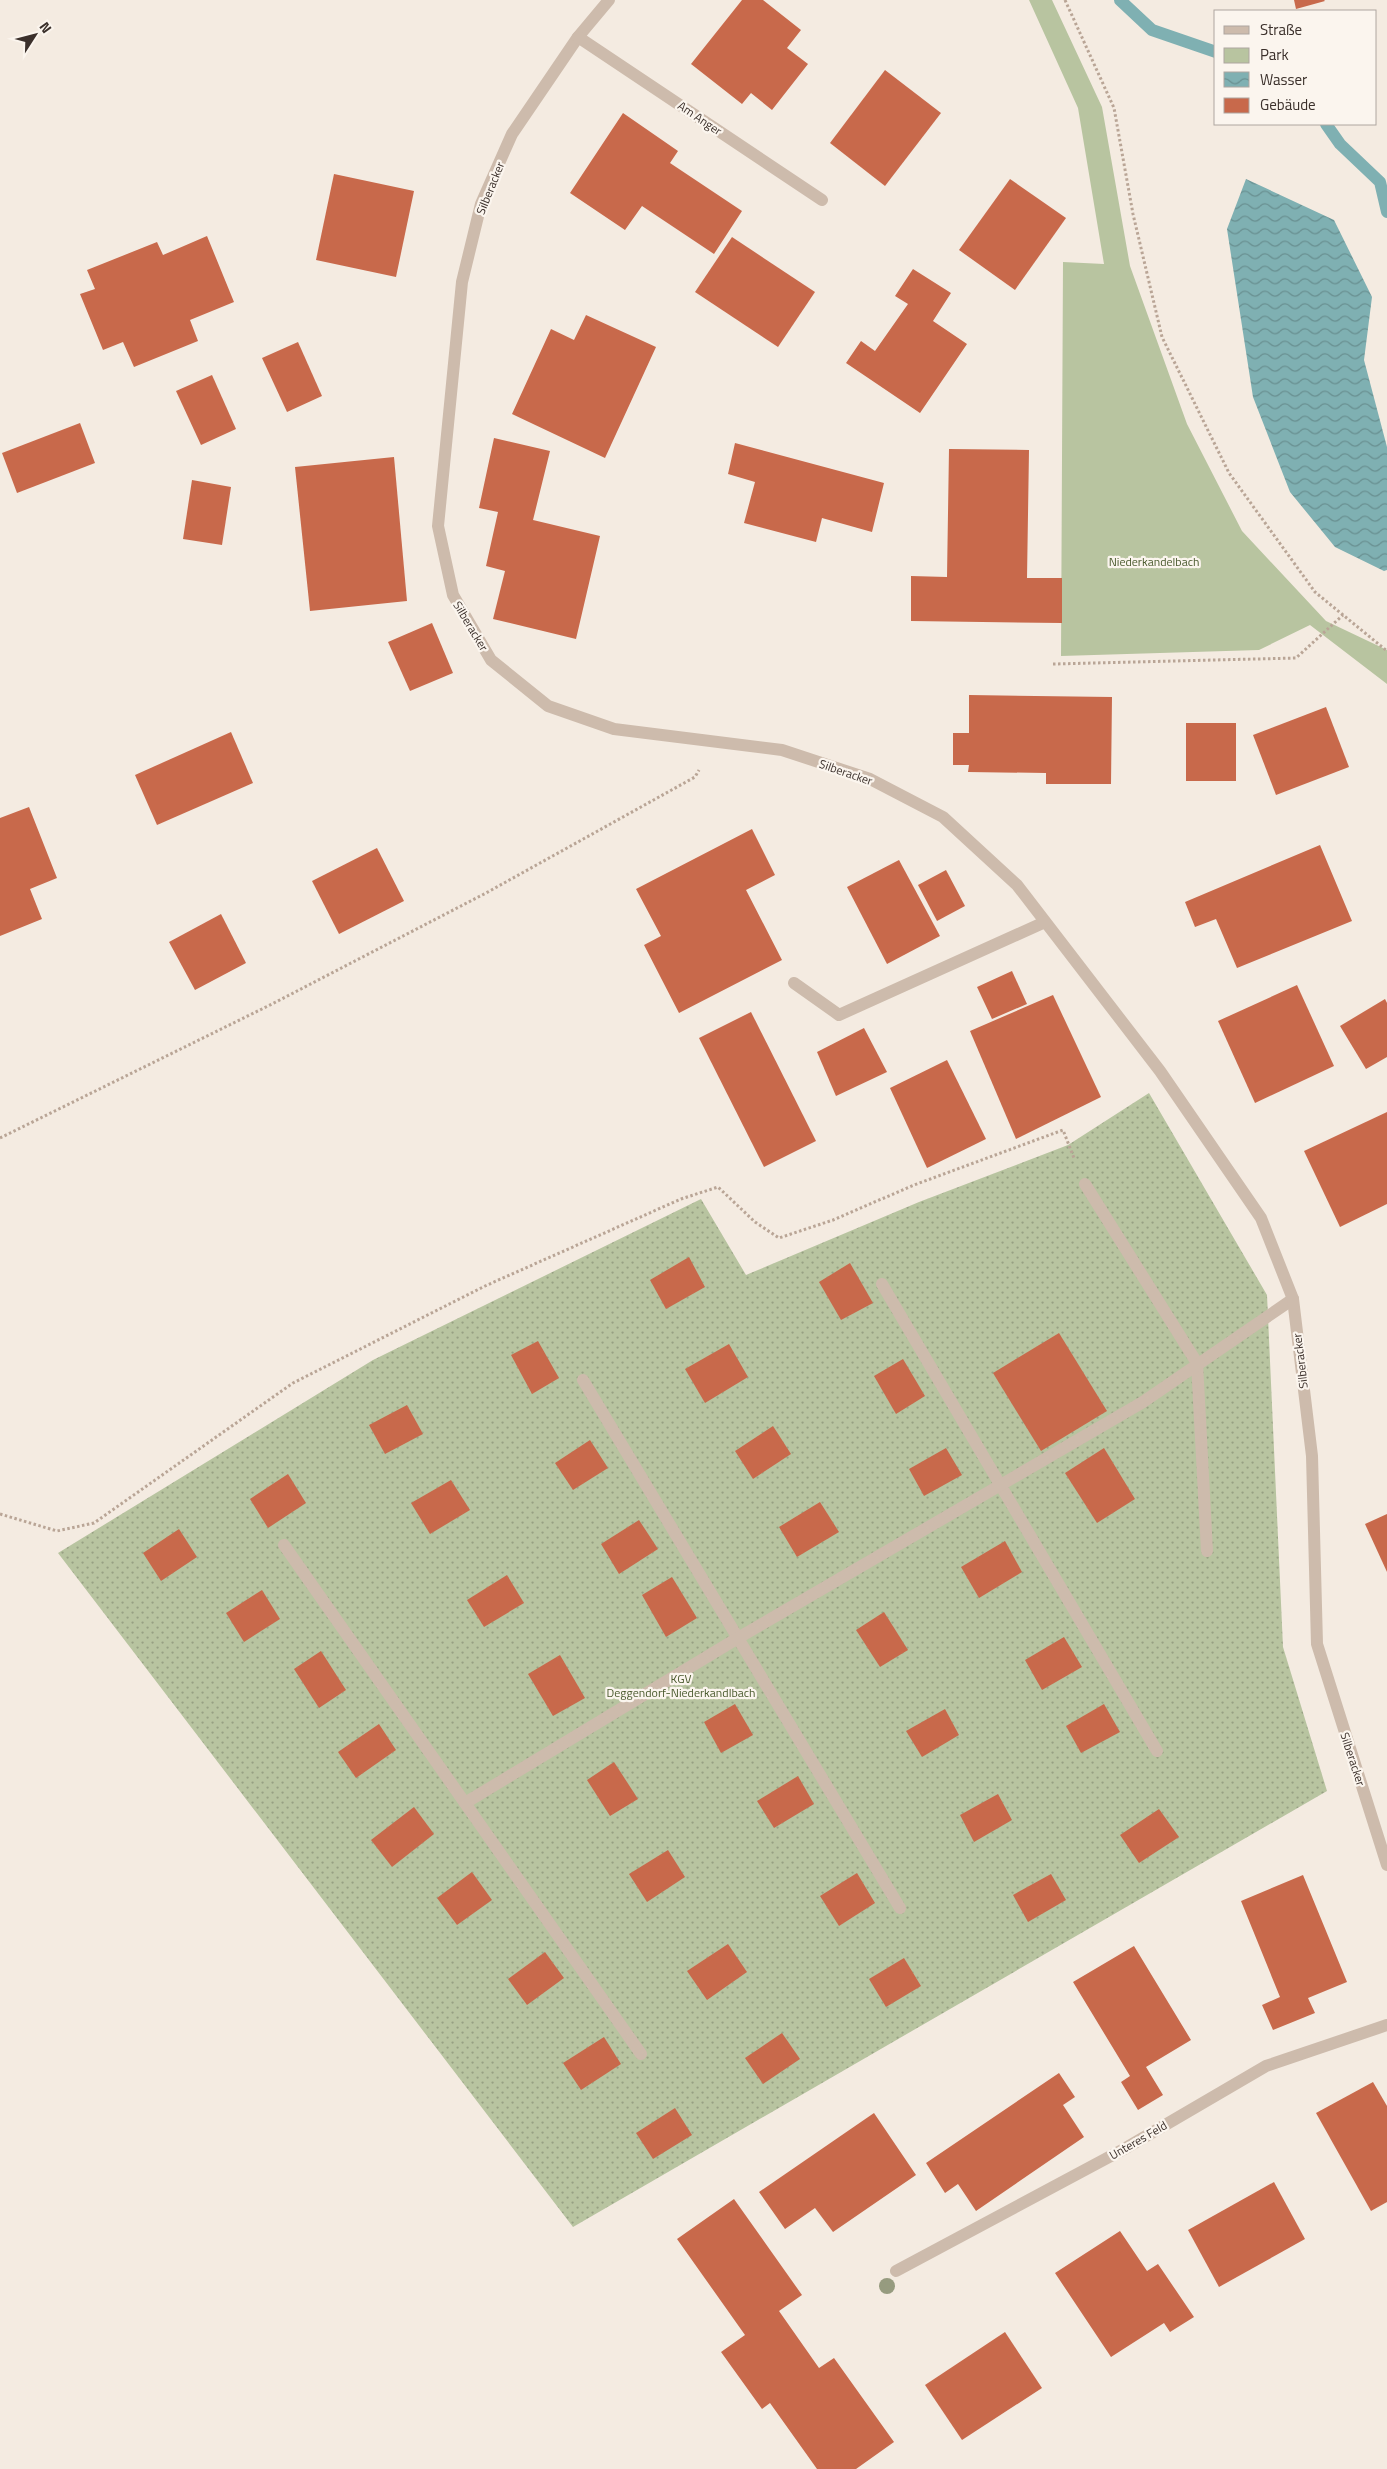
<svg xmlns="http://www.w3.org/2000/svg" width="1387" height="2469" font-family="'Titillium Web',sans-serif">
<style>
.park{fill:#b8c4a0}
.garden{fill:url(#garden-dots)}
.water{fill:url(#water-waves)}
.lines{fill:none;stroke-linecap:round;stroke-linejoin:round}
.stream{stroke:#7fb0b2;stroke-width:12}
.building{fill:#c8694b}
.path{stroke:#b9a596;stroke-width:3;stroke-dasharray:2.5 2.5;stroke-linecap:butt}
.lane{stroke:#cdbbac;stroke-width:12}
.street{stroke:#cdbbac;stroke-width:12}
.tree{fill:#969b7f}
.labels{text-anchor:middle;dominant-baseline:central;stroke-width:4.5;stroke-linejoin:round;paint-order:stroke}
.street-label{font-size:12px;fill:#3b302b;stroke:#fbf5ee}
.park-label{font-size:12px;fill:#4a5a2e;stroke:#fbf5ee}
</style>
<defs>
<pattern id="garden-dots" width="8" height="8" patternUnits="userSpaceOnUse" patternTransform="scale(1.25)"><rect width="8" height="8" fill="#b8c4a0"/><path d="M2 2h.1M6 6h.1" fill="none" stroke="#97a083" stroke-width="1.8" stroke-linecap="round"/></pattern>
<pattern id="water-waves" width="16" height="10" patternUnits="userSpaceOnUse" patternTransform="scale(1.25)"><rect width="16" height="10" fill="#7fb0b2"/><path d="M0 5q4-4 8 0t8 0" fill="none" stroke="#699091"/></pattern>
</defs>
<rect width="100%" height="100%" fill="#f4ebe1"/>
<polygon class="park" points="1029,0 1052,0 1102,107 1130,266 1187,424 1242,531 1326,621 1387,650 1387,684 1310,625 1259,650 1061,656 1063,262 1104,264 1078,108"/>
<polygon class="garden" points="1149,1093 1267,1295 1283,1647 1327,1791 573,2227 58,1553 373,1360 701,1199 746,1275 919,1202 1068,1145"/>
<polygon class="water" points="1246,179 1334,220 1372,297 1364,360 1387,447 1387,570 1384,571 1335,547 1290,492 1253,397 1227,229"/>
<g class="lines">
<g class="stream">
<polyline points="1120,0 1152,30 1216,52"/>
<polyline points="1326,124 1340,144 1380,182 1387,212"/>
</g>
</g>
<g class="building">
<polygon points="742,0 763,0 801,30 787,48 808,64 772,110 751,93 742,104 691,64"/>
<polygon points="1294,0 1324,0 1325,1 1296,9"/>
<polygon points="885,70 941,113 885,186 830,143"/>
<polygon points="623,113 678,151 670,163 742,211 714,254 642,206 625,230 570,193"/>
<polygon points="334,174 414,191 396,277 316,260"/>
<polygon points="1010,179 1066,218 1015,290 959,250"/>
<polygon points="207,236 234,302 190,320 198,341 134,367 123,342 103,350 80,294 95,289 87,270 157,242 163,255"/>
<polygon points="732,237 815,292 778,347 695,292"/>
<polygon points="913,269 951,293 933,321 967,344 920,413 846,363 861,341 875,351 908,304 895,296"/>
<polygon points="586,315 656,347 605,458 512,414 551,329 574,340"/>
<polygon points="298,342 322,396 287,412 262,358"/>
<polygon points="212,375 236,429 201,445 176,391"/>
<polygon points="80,423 95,463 17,493 2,453"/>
<polygon points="494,438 550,451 533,520 600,536 576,639 493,619 505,571 486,566 498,512 479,508"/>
<polygon points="735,443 884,483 872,532 822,518 816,542 744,523 755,482 728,474"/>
<polygon points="949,449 1029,450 1027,578 1062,578 1062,623 911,621 911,576 947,577"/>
<polygon points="394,457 407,601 310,611 295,467"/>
<polygon points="192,480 231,487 222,545 183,539"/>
<polygon points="432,623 453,673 410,691 388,642"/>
<polygon points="969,695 1112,697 1111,784 1046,784 1046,773 968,772 969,765 953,765 953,733 969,733"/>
<polygon points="1326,707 1349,767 1276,795 1253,735"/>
<rect x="1186" y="723" width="50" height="58"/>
<polygon points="231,732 253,783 157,825 135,775"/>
<polygon points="29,807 57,878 30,889 42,919 0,936 0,818"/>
<polygon points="752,829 775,875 746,890 782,960 679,1013 644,945 661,936 636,889"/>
<polygon points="1320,845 1352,921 1237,968 1216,919 1195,927 1185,902"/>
<polygon points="377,848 404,901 339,934 312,881"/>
<polygon points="899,860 940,936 887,964 847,887"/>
<polygon points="946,870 965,906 937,921 918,885"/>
<polygon points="221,914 246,963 195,990 169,942"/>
<polygon points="1012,971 1027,1004 992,1019 977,987"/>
<polygon points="1297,985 1334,1066 1255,1103 1218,1021"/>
<polygon points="1053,995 1101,1097 1016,1139 970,1031"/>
<polygon points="1385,999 1387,1003 1387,1057 1366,1069 1340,1026"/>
<polygon points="751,1012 816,1141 764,1167 699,1038"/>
<polygon points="864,1028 887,1072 836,1096 817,1052"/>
<polygon points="947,1060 986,1139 927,1168 890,1088"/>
<polygon points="1387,1112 1387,1204 1340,1227 1304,1151"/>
<polygon points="689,1257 705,1287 666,1309 650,1280"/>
<polygon points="850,1263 873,1303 841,1320 819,1282"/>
<polygon points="1059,1333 1107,1411 1041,1451 993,1373"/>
<polygon points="538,1341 559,1378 532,1394 511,1355"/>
<polygon points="729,1344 748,1377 705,1403 685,1369"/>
<polygon points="903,1359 925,1396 896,1414 874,1376"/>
<polygon points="407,1405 423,1434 385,1454 369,1425"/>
<polygon points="773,1426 791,1454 753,1479 735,1451"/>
<polygon points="590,1440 608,1468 573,1490 555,1463"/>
<polygon points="946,1448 962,1475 924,1496 909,1469"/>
<polygon points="1104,1448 1135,1499 1097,1523 1065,1473"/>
<polygon points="288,1474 306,1503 268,1528 250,1499"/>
<polygon points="451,1480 470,1510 430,1534 411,1503"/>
<polygon points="820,1502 839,1532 797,1557 779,1527"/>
<polygon points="1387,1514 1387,1572 1365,1524"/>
<polygon points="639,1520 658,1549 619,1574 601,1544"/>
<polygon points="179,1529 197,1557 161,1581 143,1553"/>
<polygon points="1005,1541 1022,1572 979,1598 961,1567"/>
<polygon points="507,1575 524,1603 484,1627 467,1600"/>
<polygon points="672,1577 697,1618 666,1637 642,1595"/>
<polygon points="262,1590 280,1619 244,1642 226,1613"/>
<polygon points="884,1612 908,1650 880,1667 856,1630"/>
<polygon points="1064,1637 1082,1667 1042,1690 1025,1660"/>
<polygon points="321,1651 346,1690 319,1708 294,1669"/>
<polygon points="560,1655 585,1698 553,1716 528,1674"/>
<polygon points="735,1704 753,1735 721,1753 704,1722"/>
<polygon points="1104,1704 1120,1732 1081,1753 1066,1726"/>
<polygon points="945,1709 959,1735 922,1757 906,1731"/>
<polygon points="379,1724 396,1750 356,1778 338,1752"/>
<polygon points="614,1762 638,1799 610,1816 587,1780"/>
<polygon points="798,1776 814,1804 774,1828 757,1801"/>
<polygon points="998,1794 1012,1820 974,1842 960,1815"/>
<polygon points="414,1807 434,1834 392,1867 371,1840"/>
<polygon points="1159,1809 1179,1837 1139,1863 1120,1835"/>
<polygon points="668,1850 685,1877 647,1902 629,1874"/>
<polygon points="472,1872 492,1900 457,1925 437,1898"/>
<polygon points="857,1873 875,1903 839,1926 820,1896"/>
<polygon points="1051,1874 1066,1900 1028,1922 1013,1895"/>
<polygon points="1303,1875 1347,1982 1308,1998 1315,2013 1273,2030 1262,2005 1280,1997 1241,1901"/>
<polygon points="728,1944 747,1972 707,2000 687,1971"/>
<polygon points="1134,1946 1191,2040 1146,2067 1163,2095 1138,2110 1121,2082 1130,2076 1073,1982"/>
<polygon points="545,1952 564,1978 527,2005 508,1979"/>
<polygon points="904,1958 921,1986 886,2007 869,1979"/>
<polygon points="782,2033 800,2059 763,2084 745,2058"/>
<polygon points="604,2037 621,2064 581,2090 563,2063"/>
<polygon points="1059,2073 1075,2097 1063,2105 1084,2137 976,2211 958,2184 945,2193 926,2163"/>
<polygon points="1373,2082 1387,2106 1387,2202 1371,2211 1316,2113"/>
<polygon points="675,2108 692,2135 653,2159 636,2133"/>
<polygon points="874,2113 916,2175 833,2232 815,2208 785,2229 759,2192"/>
<polygon points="1274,2182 1305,2239 1219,2287 1188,2230"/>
<polygon points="734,2199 802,2295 779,2311 819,2368 834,2358 894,2442 856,2469 817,2469 770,2403 762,2409 721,2352 745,2335 677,2239"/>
<polygon points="1120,2231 1147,2271 1158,2264 1194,2317 1170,2332 1164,2323 1111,2357 1055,2273"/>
<polygon points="1005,2332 1042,2388 962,2440 925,2385"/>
</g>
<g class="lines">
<g class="path">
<polyline points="1065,0 1114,108 1133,214 1162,337 1229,473 1315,592 1387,651"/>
<polyline points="1053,664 1296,658 1343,615"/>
<polyline points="0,1138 272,1004 486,893 695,777 699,770"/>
<polyline points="0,1514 57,1531 94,1523 293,1383 485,1286 681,1199 718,1187 755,1222 779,1238 833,1220 914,1185 1063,1130 1074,1158"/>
</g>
<g class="lane">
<polyline points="1085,1184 1197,1363 1207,1551"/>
<polyline points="882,1284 1157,1751"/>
<polyline points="583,1380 900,1908"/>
<polyline points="284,1545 641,2054"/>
<polyline points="465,1803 738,1638 1143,1402 1293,1299"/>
</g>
<g class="street">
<polyline points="609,0 578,37 512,134 481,204 462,282 438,526 453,595 491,660 548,706 614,729 782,750 870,779 943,817 1017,885 1160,1071 1261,1218 1293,1299 1312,1456 1317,1644 1387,1865"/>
<polyline points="578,37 822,200"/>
<polyline points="794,983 839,1015 1045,922"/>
<polyline points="896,2271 1124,2149 1266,2066 1387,2025"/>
</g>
</g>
<circle class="tree" cx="887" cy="2286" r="8"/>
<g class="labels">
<g class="street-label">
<text transform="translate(700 118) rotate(34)">Am Anger</text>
<text transform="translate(490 188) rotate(-68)">Silberacker</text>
<text transform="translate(471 626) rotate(59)">Silberacker</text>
<text transform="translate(846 772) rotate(19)">Silberacker</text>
<text transform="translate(1300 1361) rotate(-97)">Silberacker</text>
<text transform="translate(1353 1759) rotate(72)">Silberacker</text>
<text transform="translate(1138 2140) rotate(-30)">Unteres Feld</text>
</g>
<g class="park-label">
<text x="1154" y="561">Niederkandelbach</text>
<text x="681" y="1678">KGV<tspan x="681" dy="14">Deggendorf-Niederkandlbach</tspan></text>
</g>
</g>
<rect x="1214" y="10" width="162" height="115" fill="#fbf5ee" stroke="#aea6a0"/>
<rect x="1224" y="26" width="25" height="8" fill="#cdbbac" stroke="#aea6a0"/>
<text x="1260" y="35" font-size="15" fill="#3b302b">Straße</text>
<rect x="1224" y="48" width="25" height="15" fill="#b8c4a0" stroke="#aea6a0"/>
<text x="1260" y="60" font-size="15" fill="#3b302b">Park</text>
<rect x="1224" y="72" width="25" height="15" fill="url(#water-waves)" stroke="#aea6a0"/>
<text x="1260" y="85" font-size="15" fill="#3b302b">Wasser</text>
<rect x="1224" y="98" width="25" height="15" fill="#c8694b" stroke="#aea6a0"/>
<text x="1260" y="110" font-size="15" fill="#3b302b">Gebäude</text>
<g transform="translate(35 35) rotate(54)" stroke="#fbf5ee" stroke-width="4" paint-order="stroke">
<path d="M0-4L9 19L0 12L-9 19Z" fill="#3b302b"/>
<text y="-8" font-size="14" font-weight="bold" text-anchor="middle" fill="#3b302b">N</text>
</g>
</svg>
